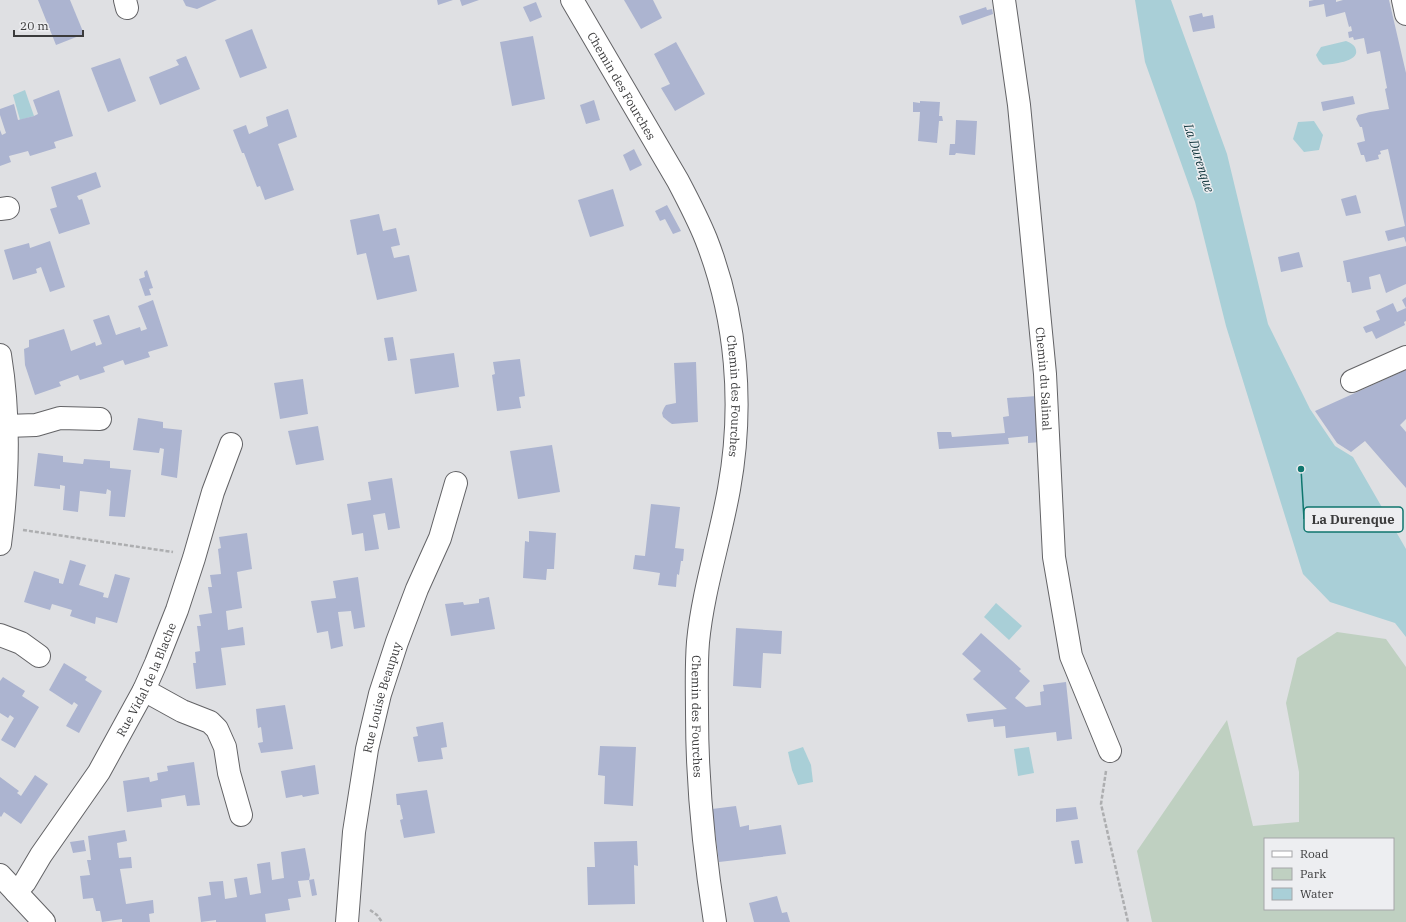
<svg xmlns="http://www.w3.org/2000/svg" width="1406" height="922" font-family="'IBM Plex Serif',serif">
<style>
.green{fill:#bfd0c1;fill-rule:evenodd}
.water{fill:#a9cfd7}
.building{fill:#acb4d0}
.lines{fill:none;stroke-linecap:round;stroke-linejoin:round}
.minor-casing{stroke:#636366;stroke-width:24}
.tertiary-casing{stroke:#636366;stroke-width:24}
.path{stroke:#adaeb0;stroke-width:2.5;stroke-dasharray:4 2;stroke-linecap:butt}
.minor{stroke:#fff;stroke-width:22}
.tertiary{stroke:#fff;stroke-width:22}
.labels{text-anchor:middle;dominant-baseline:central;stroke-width:3;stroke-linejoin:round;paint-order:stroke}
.street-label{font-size:12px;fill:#3b3b3c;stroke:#edeef1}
.water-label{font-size:13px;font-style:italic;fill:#0d3239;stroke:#edeef1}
.leader{fill:none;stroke:#0f766e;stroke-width:1.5}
.callout-dot{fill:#0f766e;stroke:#edeef1;stroke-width:1.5}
.callout{fill:#edeef1;stroke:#0f766e;stroke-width:1.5}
.callout-label{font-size:13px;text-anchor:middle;font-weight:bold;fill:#3b3b3c}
</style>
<rect width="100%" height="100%" fill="#dfe0e3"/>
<path class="green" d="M1337 632 1386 639 1406 667V922H1152L1137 851 1227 720 1253 826 1299 822V772L1286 703 1297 658ZM1265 839H1393V909H1265Z"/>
<g class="water">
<polygon points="1135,0 1171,0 1227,154 1268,324 1310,409 1335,446 1353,457 1406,549 1406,637 1395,623 1330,602 1303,574 1226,326 1195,202 1145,62"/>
<path d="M1346 41C1351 43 1355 45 1356 50 1359 62 1332 64 1323 65L1319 61 1316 55 1321 47Z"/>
<polygon points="25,90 34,116 20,120 13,95"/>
<polygon points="1314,121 1323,135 1319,150 1304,152 1293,139 1298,122"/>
<polygon points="996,603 1022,626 1009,640 984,617"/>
<polygon points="803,747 811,765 813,782 798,785 792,770 788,752"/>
<polygon points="1029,747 1034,773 1018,776 1014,749"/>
</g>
<g class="building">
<polygon points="38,0 70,0 84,34 56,45"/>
<polygon points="183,0 217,0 197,9 186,6"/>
<polygon points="437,0 453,0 438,5"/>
<polygon points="460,0 479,0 462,6"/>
<polygon points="624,0 653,0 662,18 641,29"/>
<polygon points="1314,0 1336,0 1336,2 1343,0 1389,0 1406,73 1406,243 1404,237 1388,241 1385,231 1405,226 1388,149 1380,151 1381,154 1378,155 1379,159 1366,162 1364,155 1361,155 1357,143 1365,141 1362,127 1360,127 1356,119 1358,115 1370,112 1389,109 1385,89 1387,88 1380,51 1367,54 1364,38 1354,40 1353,37 1349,38 1348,32 1352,31 1351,26 1349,27 1345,12 1326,17 1324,4 1309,7 1309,1"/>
<polygon points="536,2 542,17 530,22 523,7"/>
<polygon points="986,7 987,10 992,9 993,14 962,25 959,16"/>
<polygon points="1202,13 1203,17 1213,15 1215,28 1193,32 1189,16"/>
<polygon points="252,29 267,68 240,78 225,40"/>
<polygon points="533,36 545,99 512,106 500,42"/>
<polygon points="676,42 705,94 675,111 661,88 670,84 654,54"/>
<polygon points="186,56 200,89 160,105 149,77 179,65 176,60"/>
<polygon points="120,58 136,101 108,112 91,68"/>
<polygon points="59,90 73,136 54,142 56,148 30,156 28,151 9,156 11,162 0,166 0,130 2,135 6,133 0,115 0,109 14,104 18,120 34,116 38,114 33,100"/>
<polygon points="1353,96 1355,104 1323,111 1321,102"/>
<polygon points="594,100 600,120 586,124 580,105"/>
<polygon points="920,101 940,102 939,116 942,116 943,121 939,121 937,143 918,141 920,112 913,112 913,102 920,103"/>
<polygon points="288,109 297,137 278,144 294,190 265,200 260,186 257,187 244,153 242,153 233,130 246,125 249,134 268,126 266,117"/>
<polygon points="956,120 977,121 975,155 956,153 955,155 949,155 950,144 955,144"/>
<polygon points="634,149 642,165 630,171 623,155"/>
<polygon points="96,172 101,187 77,196 79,200 82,199 90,224 59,234 50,209 57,207 51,187"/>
<polygon points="613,189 624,226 590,237 578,200"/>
<polygon points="1356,195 1361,213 1346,216 1341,199"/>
<polygon points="667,205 681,231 673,234 665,219 660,221 655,211"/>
<polygon points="379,214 383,231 396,228 400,245 391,247 394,258 409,255 417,291 377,300 366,253 357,255 350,220"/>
<polygon points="50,241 65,287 50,292 41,267 36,269 37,273 13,280 4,250 29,243 30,248"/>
<polygon points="1406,246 1406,284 1386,293 1380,274 1369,277 1371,289 1352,293 1350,282 1347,282 1343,261"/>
<polygon points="1299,252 1303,267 1281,272 1278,257"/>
<polygon points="147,270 153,288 149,289 151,295 145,296 139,279 145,277 144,272"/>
<polygon points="1406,297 1406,321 1404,322 1405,325 1376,339 1372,331 1366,333 1363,327 1380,320 1376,311 1393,303 1397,312 1406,308 1402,300"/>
<polygon points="153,300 168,346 148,352 150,357 125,365 123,360 103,367 105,372 80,380 78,375 59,382 61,386 35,395 25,365 24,349 29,347 29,340 64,329 71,351 95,342 96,346 102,344 93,320 109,315 116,335 140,327 141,331 147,329 138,306"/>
<polygon points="393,337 397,360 388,361 384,338"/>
<polygon points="454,353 459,387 415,394 410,359"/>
<polygon points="520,359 525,396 519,397 521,408 497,411 492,375 495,374 493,362"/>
<polygon points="696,362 698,422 672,424 669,422 663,417 662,413 664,408 666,405 676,403 674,363"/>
<polygon points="1406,370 1406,419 1400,425 1406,432 1406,488 1365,441 1351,452 1337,443 1315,411"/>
<polygon points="303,379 308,414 280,419 274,383"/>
<polygon points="1037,396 1041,442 1028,443 1028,436 1008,438 1009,444 939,449 937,432 951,432 952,437 1005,433 1003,417 1009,416 1007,398"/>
<polygon points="138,418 163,422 163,428 182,430 177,478 161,475 164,449 160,448 159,453 133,450"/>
<polygon points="318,426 324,460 296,465 288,431"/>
<polygon points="552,445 560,492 518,499 510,451"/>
<polygon points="38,453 63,456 63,462 83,464 84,459 110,461 110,468 131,470 125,517 109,516 111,491 107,489 106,494 80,491 78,512 63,510 65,486 60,485 60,489 34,486"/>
<polygon points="392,478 400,528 388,530 385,513 373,515 379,549 365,551 363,533 352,535 347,504 371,500 368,482"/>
<polygon points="651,504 680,507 675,548 684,549 683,561 681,561 679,575 677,574 676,587 658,585 660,573 633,569 635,555 645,556"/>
<polygon points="529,531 556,533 554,569 547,569 546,580 523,578 525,541 529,542"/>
<polygon points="247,533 252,569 237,572 242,608 226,611 228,630 243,627 245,645 221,648 226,685 196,689 193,663 196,663 195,652 200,651 197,626 201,626 199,615 212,613 208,587 212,587 210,575 221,574 218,549 221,548 219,537"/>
<polygon points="70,560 86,565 79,585 104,593 103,597 108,598 115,574 130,578 117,623 96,617 95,624 70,616 72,610 52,604 50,610 24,602 34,571 59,579 59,583 63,584"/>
<polygon points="358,577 365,627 354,629 351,611 338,612 343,646 331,649 328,631 317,633 311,601 336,598 333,581"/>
<polygon points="489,597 495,629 451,636 445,604 463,602 464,605 479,603 479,599"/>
<polygon points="736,628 782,631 781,654 763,653 761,688 733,686"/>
<polygon points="981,633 1021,669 1019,671 1030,681 1015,698 1026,707 1041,705 1040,692 1044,691 1043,685 1066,682 1072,739 1057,741 1056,732 1006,738 1005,726 994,727 993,719 968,722 966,714 1007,709 973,679 981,671 962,654"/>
<polygon points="64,663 87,677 85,680 102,691 79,733 66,726 78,705 74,702 72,705 49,690"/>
<polygon points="3,677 25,691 22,696 39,707 15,748 1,740 14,718 10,715 8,718 0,713 0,681"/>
<polygon points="285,705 293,749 261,753 258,743 263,742 261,727 258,728 256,709"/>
<polygon points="443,722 447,747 441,748 443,759 418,762 413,737 418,736 416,727"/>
<polygon points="600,746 636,747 633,806 604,804 605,776 598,775"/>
<polygon points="194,762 200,805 187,806 185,795 161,799 162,807 127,812 123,781 149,777 150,782 158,780 157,773 168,771 167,766"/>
<polygon points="315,765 319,794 303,797 302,795 286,798 281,771"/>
<polygon points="35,775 48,784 21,824 4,812 1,817 0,816 0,777 19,791 17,793 21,796"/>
<polygon points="427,790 435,833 404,838 400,820 403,819 400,805 397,805 396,794"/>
<polygon points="736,806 740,827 749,825 749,830 781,825 786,854 719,862 712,809"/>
<polygon points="1076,807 1078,819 1056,822 1056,809"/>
<polygon points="125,830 127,841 117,843 119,858 131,857 132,868 120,869 126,904 153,900 154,913 149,914 150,922 122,922 122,919 102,922 100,911 96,911 93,898 83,899 80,876 90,875 87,860 91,860 88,836"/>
<polygon points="84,840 86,851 73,853 70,842"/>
<polygon points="1079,840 1083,863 1075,864 1071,841"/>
<polygon points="637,841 638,866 634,865 635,904 588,905 587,867 595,867 594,842"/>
<polygon points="305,848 310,875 309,880 298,881 301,897 288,899 290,910 265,914 266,922 216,922 216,920 201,922 198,897 211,895 209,882 223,881 225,899 237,897 234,879 247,877 250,895 261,893 257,864 270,862 272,880 284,878 281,852"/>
<polygon points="314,879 317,895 312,896 309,880"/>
<polygon points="777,896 782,913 787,912 790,922 754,922 749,903"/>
</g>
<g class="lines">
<g class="minor-casing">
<g id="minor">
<polyline points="125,0 127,8"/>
<path id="s1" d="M572 0 678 181C688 200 698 219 706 239 737 318 744 406 729 489 720 540 703 590 698 642 696 666 697 690 697 714 697 784 704 853 715 922"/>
<path id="s2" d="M1004 0 1019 105 1045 374 1054 557 1071 656 1110 751"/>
<polyline points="1403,0 1406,14"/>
<polyline points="0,209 8,208"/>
<path d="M0 355C10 416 8 482 0 544"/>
<polyline points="1352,381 1406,357"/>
<polyline points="6,426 36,425 60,418 100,419"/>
<polyline points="0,635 21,643 39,656"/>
<polyline points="144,690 182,711 210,722 217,729 225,747 229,773 241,815"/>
<path id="s3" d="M16 892 25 882 41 855 99 772 144 690 156 663 177 610 194 558 213 492 231 444"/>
<path id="s4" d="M347 922 354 832 367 749 380 694 397 642 417 589 440 538 456 483"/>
</g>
</g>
<g class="tertiary-casing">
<polyline id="tertiary" points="0,875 44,922"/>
</g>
<g class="path">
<polyline points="23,530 173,552"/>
<polyline points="1106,771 1101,804 1128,922"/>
<polyline points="370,910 377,915 382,922"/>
</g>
<use href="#minor" class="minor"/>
<use href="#tertiary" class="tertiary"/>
</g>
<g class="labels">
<g class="street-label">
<text stroke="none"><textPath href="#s1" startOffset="99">Chemin des Fourches</textPath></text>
<text stroke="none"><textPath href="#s2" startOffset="381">Chemin du Salinal</textPath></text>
<text stroke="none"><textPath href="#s1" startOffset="435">Chemin des Fourches</textPath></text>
<text stroke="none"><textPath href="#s3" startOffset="250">Rue Vidal de la Blache</textPath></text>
<text stroke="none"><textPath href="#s4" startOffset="228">Rue Louise Beaupuy</textPath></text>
<text stroke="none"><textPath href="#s1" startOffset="759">Chemin des Fourches</textPath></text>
</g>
<g class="water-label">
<text transform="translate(1199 158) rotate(72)">La Durenque</text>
</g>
</g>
<path class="leader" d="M1301 469L1304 519"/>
<circle class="callout-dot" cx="1301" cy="469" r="4"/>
<rect class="callout" x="1304" y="507" width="99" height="25" rx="4"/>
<g class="callout-label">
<text x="1353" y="524">La Durenque</text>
</g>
<rect x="1264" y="838" width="130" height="72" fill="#edeef1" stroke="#a6a6a9"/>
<rect x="1272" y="851" width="20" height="6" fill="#ffffff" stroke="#a6a6a9"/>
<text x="1300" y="858" font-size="12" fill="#3b3b3c">Road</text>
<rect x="1272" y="868" width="20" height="12" fill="#bfd0c1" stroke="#a6a6a9"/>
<text x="1300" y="878" font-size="12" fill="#3b3b3c">Park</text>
<rect x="1272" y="888" width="20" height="12" fill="#a9cfd7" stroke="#a6a6a9"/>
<text x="1300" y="898" font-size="12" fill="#3b3b3c">Water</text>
<path d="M14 30v6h69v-6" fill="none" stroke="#3b3b3c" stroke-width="2"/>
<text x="20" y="30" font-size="12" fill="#3b3b3c" stroke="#edeef1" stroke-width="3" paint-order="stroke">20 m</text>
</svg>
